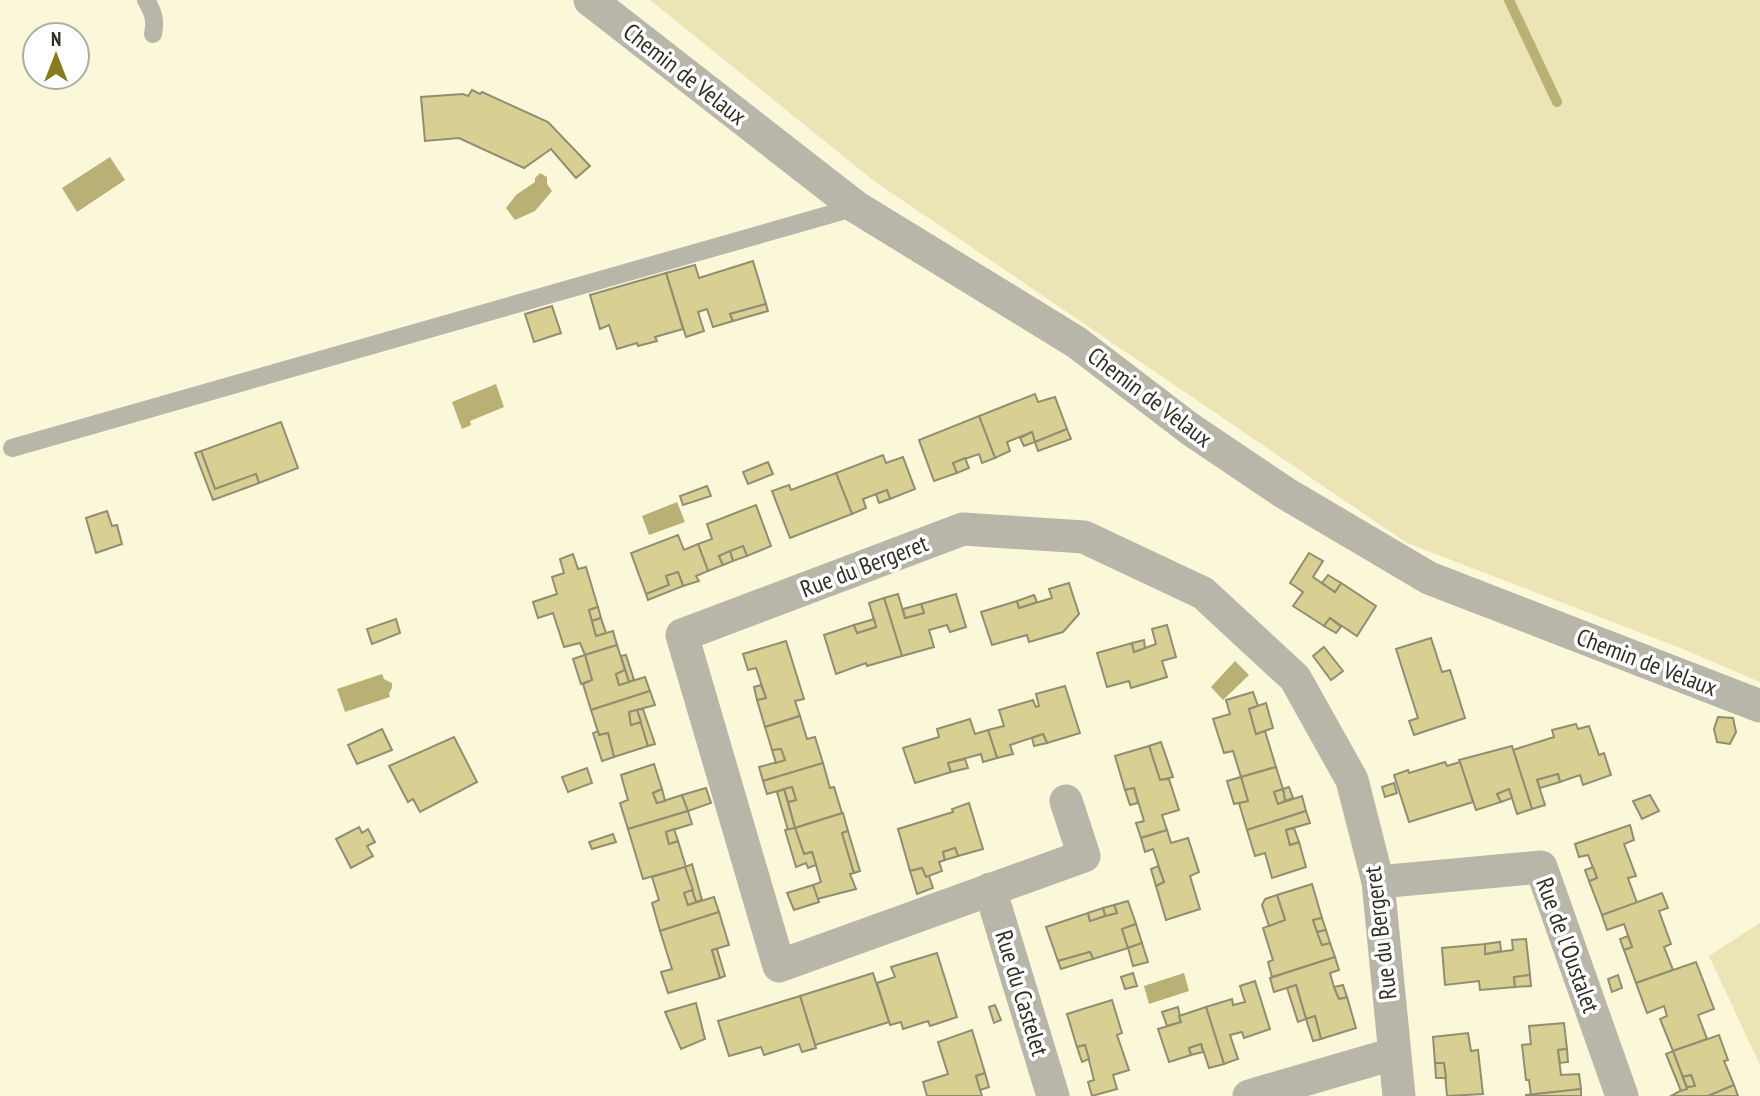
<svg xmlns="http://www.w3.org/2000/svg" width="1760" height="1096" font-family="'PT Sans Narrow',sans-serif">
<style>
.green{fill:#ebe4b4}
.water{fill:#b8b074}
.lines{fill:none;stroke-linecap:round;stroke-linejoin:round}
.stream{stroke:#b8b074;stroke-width:10}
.building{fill:#d8cf93;stroke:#918e72;stroke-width:2}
.lane{stroke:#b7b6a9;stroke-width:18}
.street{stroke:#b7b6a9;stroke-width:33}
.labels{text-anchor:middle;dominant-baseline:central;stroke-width:7;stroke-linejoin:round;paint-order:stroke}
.street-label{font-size:24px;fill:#323025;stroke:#fff}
</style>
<rect width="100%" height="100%" fill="#fbf7d9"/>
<g class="green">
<polygon points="650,0 1760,0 1760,682 1683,649 1407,543 874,181"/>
<polygon points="1760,923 1760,1065 1709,956"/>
</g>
<g class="water">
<polygon points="110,157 125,180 77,212 62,188"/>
<polygon points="540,173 547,177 547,184 552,191 535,211 515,220 506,208 516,195 535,182 535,178"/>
<polygon points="496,384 504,407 470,421 471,425 462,429 452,402"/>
<polygon points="677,502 685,522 649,535 642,516"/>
<polygon points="1235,661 1249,675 1223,700 1211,687"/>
<polygon points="382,674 384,679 392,683 392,688 389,693 390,697 345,712 337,689"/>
<polygon points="1184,973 1189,991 1149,1004 1144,986"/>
</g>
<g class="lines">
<polyline class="stream" points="1509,0 1557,102"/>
</g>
<g class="building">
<polygon points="472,90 480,94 482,92 548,122 590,166 576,178 551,149 524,168 459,138 425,141 421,97 463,94 468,96"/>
<polygon points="753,261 766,304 730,314 733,321 713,327 707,309 698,312 704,331 686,337 666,273 695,265 699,278"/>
<polygon points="666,273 683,329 655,337 657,341 638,346 637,343 617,349 609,325 600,329 590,295"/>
<polygon points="766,304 768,311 733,321 730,314"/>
<polygon points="552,306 561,333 534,342 525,314"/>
<polygon points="1035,394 1038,402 1055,397 1067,429 1035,442 1032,432 1007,442 1010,451 995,458 979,416"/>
<polygon points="979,416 995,458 982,463 979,454 953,463 957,473 934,481 919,440"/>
<polygon points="281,422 298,468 259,483 256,474 215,489 201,451"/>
<polygon points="1067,429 1071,439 1038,451 1035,442"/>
<polygon points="1032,432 1035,442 1024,446 1020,438"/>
<polygon points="201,451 215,489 256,474 259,483 213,500 195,453"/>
<polygon points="883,455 886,463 903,457 915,489 890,499 887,490 863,499 866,508 852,514 836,473"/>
<polygon points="965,458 969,468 957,473 953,463"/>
<polygon points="768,462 773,474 748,484 743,472"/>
<polygon points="836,473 852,514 790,538 772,491 789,485 791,490"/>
<polygon points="707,486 711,496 683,505 680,496"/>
<polygon points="887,490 890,499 879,503 876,494"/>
<polygon points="756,505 771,546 747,556 743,546 719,556 723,565 708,571 698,544 712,539 707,524"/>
<polygon points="107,511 112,526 117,525 122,544 96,553 86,518"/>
<polygon points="678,535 684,550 698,544 708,571 696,576 699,581 683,586 678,572 666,576 669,585 646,594 631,553"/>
<polygon points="743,546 747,556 733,561 730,551"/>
<polygon points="730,551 733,561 723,565 719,556"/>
<polygon points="1309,553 1323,561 1313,577 1335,592 1341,583 1376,606 1357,636 1330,618 1324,626 1293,606 1303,592 1290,583"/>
<polygon points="573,554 578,569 586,567 598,607 589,610 596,636 613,631 617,645 585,655 580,643 564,647 553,613 538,618 533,602 557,594 552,577 564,573 560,559"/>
<polygon points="678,572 683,586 648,600 646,594 669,585 666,576"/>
<polygon points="1328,575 1341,583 1335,592 1322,583"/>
<polygon points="1069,583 1079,614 1063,632 1029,642 1027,635 992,645 981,612 1017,601 1019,608 1052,598 1049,589"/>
<polygon points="898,594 905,618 924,613 921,604 956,594 966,627 950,632 947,625 929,630 934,647 902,656 884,598"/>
<polygon points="1034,595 1037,602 1019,608 1017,601"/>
<polygon points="884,598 902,656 867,666 866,663 836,674 824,635 854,625 857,633 876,627 869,603"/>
<polygon points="921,604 924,613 905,618 903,609"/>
<polygon points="598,607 601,618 592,621 589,610"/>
<polygon points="601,618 606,633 596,636 592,621"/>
<polygon points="1330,618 1341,627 1336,633 1324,626"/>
<polygon points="396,619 400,633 372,644 367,629"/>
<polygon points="874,619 876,627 857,633 854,625"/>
<polygon points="1167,625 1176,657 1162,661 1167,677 1131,688 1129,681 1107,687 1097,653 1132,643 1134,652 1156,644 1152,629"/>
<polygon points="1431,638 1442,672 1450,670 1465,718 1414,735 1409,721 1418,718 1396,649"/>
<polygon points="1144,640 1145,648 1134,652 1132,643"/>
<polygon points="786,641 804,699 795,701 800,716 765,727 757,700 766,698 756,668 748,670 743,654"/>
<polygon points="617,645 625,670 616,674 619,685 645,677 650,691 591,710 583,684 592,680 585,655"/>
<polygon points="1324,647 1343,671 1331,680 1313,656"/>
<polygon points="585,655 592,680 581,684 573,659"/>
<polygon points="626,655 634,680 629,682 621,656"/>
<polygon points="625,670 629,682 619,685 616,674"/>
<polygon points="761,685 766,698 757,700 754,687"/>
<polygon points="1065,686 1080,733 1047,743 1043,734 1010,745 1013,754 997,758 988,730 1004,726 999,710 1033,700 1036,707 1039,706 1036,694"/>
<polygon points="650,691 655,705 629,712 631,725 641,722 648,746 614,757 608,733 599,735 591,710"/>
<polygon points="1253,692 1258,706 1249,709 1256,734 1265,731 1276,767 1241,777 1233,751 1224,753 1213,719 1230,714 1226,700"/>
<polygon points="1266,703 1273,728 1256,734 1249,709"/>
<polygon points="643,709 655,744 648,746 637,710"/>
<polygon points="637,710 641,722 631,725 629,712"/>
<polygon points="800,716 807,739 815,737 823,763 763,781 759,767 785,760 781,749 772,750 765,727"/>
<polygon points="1718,717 1733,718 1736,732 1730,744 1717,742 1714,729"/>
<polygon points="970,719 975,734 988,730 997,758 983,762 981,754 948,763 951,772 915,783 903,748 939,737 937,729"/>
<polygon points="1576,724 1578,729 1589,726 1599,755 1604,753 1611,775 1583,785 1580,775 1560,782 1558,774 1537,780 1545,805 1532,809 1513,750 1554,737 1552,730"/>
<polygon points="382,729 392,750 357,764 348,745"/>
<polygon points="598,731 599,735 608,733 614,757 602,761 593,733"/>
<polygon points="1043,734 1047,743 1034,746 1032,738"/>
<polygon points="454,737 477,782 420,812 413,799 408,802 389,766"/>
<polygon points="1161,742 1173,777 1160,780 1149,746"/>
<polygon points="1149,746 1160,780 1169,779 1179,810 1162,815 1167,830 1141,838 1136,823 1144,821 1134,788 1125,790 1115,756"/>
<polygon points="1512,746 1532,809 1517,814 1509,789 1497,794 1501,802 1476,810 1459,760"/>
<polygon points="781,749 785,760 776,763 772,750"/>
<polygon points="965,759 968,768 951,772 948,763"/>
<polygon points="1445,762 1447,766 1460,762 1473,802 1409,822 1394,775 1408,770 1409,773"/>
<polygon points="823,763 830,788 834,787 842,813 795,828 788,802 796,800 792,787 767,794 763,781"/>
<polygon points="654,764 662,789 653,793 657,803 682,795 688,811 628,829 620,803 628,800 621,775"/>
<polygon points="1276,767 1283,789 1274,792 1278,804 1302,796 1306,811 1247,830 1239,803 1248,801 1241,777"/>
<polygon points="587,768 592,783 568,792 562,777"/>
<polygon points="1558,774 1560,782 1540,788 1537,780"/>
<polygon points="1241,777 1248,801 1234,804 1227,781"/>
<polygon points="1394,783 1397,793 1385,797 1382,787"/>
<polygon points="792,787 796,800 788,802 784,789"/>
<polygon points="1289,787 1293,798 1285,801 1283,789"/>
<polygon points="706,788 711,803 688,811 682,795"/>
<polygon points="1134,788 1138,803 1130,805 1125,790"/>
<polygon points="662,789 665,801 657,803 653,793"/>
<polygon points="784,789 795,828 788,830 777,792"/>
<polygon points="1283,789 1285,801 1278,804 1274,792"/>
<polygon points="1509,789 1512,798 1501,802 1497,794"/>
<polygon points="1650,795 1659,811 1642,819 1633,801"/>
<polygon points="969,803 983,849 958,856 955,848 943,852 945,860 939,862 942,871 926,877 922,868 910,871 898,829 953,812 952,809"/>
<polygon points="688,811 692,824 666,832 669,844 678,841 686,867 643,879 628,829"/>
<polygon points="1306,811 1310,823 1286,830 1290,845 1299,842 1306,867 1272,878 1265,853 1255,856 1247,830"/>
<polygon points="843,813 848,831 842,833 854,873 850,874 856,889 817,899 813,885 821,882 812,852 804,854 795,828"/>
<polygon points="1630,825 1634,840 1624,844 1636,876 1628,878 1637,903 1602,915 1589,881 1597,878 1588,855 1579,857 1575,844"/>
<polygon points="359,827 362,833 368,829 375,842 367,846 373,856 351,868 336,839"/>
<polygon points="795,828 804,854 812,852 816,865 808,868 806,863 796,867 785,830"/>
<polygon points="1294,828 1299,842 1290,845 1286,830"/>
<polygon points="674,829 678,841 669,844 666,832"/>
<polygon points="1167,830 1171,843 1188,838 1199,872 1190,876 1200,909 1166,920 1156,886 1164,882 1153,849 1145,852 1141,838"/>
<polygon points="848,831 860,871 854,873 842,833"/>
<polygon points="613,834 616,842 592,849 589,842"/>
<polygon points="955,848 958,856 945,860 943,852"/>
<polygon points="692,864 702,900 696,902 685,867"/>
<polygon points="1158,866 1164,882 1156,886 1151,869"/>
<polygon points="685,867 693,890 684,893 688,905 714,897 719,912 660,931 652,903 659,900 652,877"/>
<polygon points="1593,867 1597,878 1589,881 1585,870"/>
<polygon points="922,868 926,877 929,876 933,888 917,894 910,871"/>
<polygon points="1312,884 1322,918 1313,920 1322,945 1330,943 1335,957 1272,977 1268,962 1273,960 1263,928 1285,920 1277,895"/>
<polygon points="813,885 819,902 794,910 787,893"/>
<polygon points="692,890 696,902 688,905 684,893"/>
<polygon points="1662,893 1668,908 1659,911 1671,944 1664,947 1673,970 1636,983 1624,950 1632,947 1624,924 1607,930 1602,915"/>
<polygon points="1277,895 1285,920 1269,926 1262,905 1265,899"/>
<polygon points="1128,901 1136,924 1122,929 1128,948 1093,959 1090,952 1058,961 1046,927 1088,913 1090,921 1105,916 1117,913 1114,905"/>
<polygon points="1114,905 1117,913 1105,916 1103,908"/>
<polygon points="1103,908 1105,916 1090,921 1088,913"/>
<polygon points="719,912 729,945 712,950 720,978 668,993 661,972 672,969 660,931"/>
<polygon points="1322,918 1326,930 1317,932 1313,920"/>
<polygon points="1136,924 1142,943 1128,948 1122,929"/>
<polygon points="1326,930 1330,943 1322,945 1317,932"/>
<polygon points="1628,936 1632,947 1624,950 1620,939"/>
<polygon points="1526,939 1530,975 1514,977 1515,987 1480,990 1479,981 1445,985 1442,948 1485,944 1485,954 1513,950 1512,940"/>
<polygon points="1500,942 1501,951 1485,954 1485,944"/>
<polygon points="1142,943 1148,962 1133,966 1128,948"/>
<polygon points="717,949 725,976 720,978 712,950"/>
<polygon points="1090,952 1093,959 1061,969 1058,961"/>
<polygon points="937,953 957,1017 930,1026 928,1021 903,1029 901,1022 890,1025 877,983 895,977 891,967"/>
<polygon points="1335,957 1339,970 1330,973 1334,987 1339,999 1347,997 1356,1028 1321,1039 1315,1016 1306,1019 1296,985 1274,992 1270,978"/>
<polygon points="1696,962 1714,1009 1698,1015 1707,1039 1673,1051 1660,1019 1667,1016 1664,1006 1647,1013 1636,983"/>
<polygon points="873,973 889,1022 815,1045 800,996"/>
<polygon points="1133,973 1137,986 1125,989 1121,977"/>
<polygon points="1530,975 1531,986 1515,987 1514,977"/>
<polygon points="1618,975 1622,988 1612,992 1608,979"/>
<polygon points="1255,981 1270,1029 1244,1038 1242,1032 1230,1035 1238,1059 1224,1064 1206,1007 1232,999 1233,1005 1245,1002 1240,986"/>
<polygon points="1296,985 1306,1019 1298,1022 1287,988"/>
<polygon points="1343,985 1347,997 1339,999 1334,987"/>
<polygon points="800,996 816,1048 802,1052 799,1044 764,1055 761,1047 729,1056 718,1021"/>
<polygon points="1112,1000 1122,1033 1117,1035 1129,1070 1113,1075 1117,1089 1092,1096 1088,1082 1094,1080 1085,1045 1077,1047 1067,1014"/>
<polygon points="696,1003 705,1039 681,1049 665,1012"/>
<polygon points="995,1005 1001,1020 994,1023 989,1007"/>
<polygon points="1178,1007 1181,1022 1167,1026 1162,1012"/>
<polygon points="1206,1007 1224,1064 1209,1068 1201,1044 1189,1048 1191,1055 1169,1062 1158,1029 1181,1022 1179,1016"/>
<polygon points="1315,1016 1321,1039 1313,1041 1306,1019"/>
<polygon points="1564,1023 1567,1049 1558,1050 1561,1075 1579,1074 1581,1089 1531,1095 1529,1080 1526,1080 1522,1045 1531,1044 1529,1026"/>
<polygon points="972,1030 985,1073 976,1076 982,1096 927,1096 923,1082 948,1074 938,1042"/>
<polygon points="1468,1033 1471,1051 1478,1050 1483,1094 1447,1096 1444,1063 1435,1063 1433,1037"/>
<polygon points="1719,1035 1728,1060 1724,1061 1734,1085 1708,1096 1671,1096 1687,1087 1695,1086 1691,1075 1683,1077 1673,1051"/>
<polygon points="1201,1044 1203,1052 1191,1055 1189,1048"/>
<polygon points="1085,1045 1089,1059 1082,1062 1077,1047"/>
<polygon points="1567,1049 1568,1062 1560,1063 1558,1050"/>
<polygon points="1673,1051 1687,1089 1681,1091 1666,1054"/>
<polygon points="1435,1063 1444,1063 1446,1078 1436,1078"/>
<polygon points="985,1073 989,1087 980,1090 976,1076"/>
<polygon points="1691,1075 1695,1086 1687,1087 1683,1077"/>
<polygon points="1734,1085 1738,1096 1708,1096"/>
<polygon points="1581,1089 1581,1096 1526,1096 1526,1095"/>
</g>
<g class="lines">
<g class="lane">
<path d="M146 0C153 12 156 20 153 34"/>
<polyline points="12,448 856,207"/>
</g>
<g class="street">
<polyline points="590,0 856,207 1076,342 1190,429 1285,493 1429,578 1760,706"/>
<polyline points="1066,801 1084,856 779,966 682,635 963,529 1084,537 1203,593 1295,678 1352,780 1378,882 1399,1096"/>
<polyline points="1378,882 1541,867 1622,1096"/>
<polyline points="990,889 1053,1096"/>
<polyline points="1249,1096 1393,1054"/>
</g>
</g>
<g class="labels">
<g class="street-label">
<text transform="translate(685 74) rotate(38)">Chemin de Velaux</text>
<text transform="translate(1150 397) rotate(37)">Chemin de Velaux</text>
<text transform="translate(864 566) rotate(-21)">Rue du Bergeret</text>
<text transform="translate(1647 662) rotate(21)">Chemin de Velaux</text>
<text transform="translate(1380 933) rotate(-97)">Rue du Bergeret</text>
<text transform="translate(1568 945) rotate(70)">Rue de l'Oustalet</text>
<text transform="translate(1022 993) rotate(73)">Rue du Castelet</text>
</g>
</g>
<g transform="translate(56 56)"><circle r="33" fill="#ffffff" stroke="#adaca8" stroke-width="2"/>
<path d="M0-5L12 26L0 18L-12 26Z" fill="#877a1f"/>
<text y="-10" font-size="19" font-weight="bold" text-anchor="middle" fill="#323025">N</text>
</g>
</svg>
